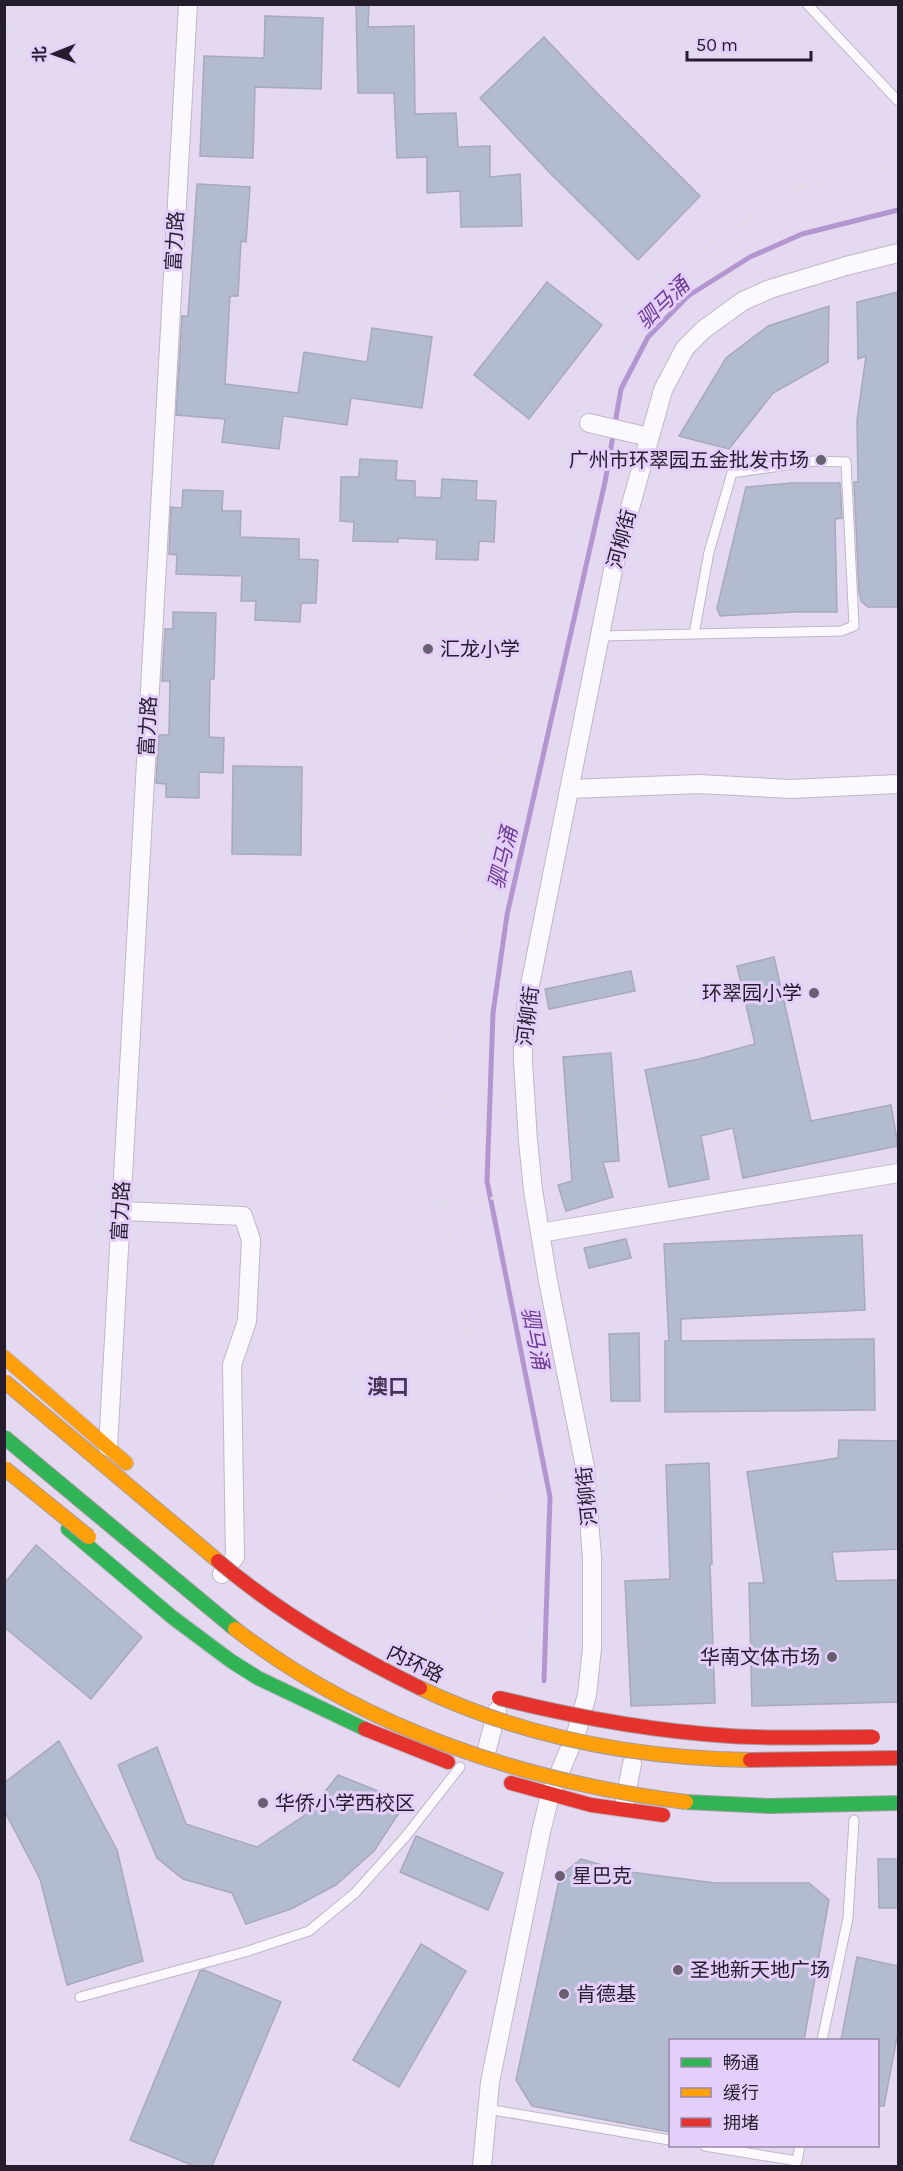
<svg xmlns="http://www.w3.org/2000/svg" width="903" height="2171" font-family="Karla,'Noto Sans SC',sans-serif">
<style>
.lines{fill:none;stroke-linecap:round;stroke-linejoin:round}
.stream{stroke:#b395cf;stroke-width:5}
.building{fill:#b3bbd1;stroke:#a8a9ba;stroke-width:1.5}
.lane-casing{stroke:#c0b7c9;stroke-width:11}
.street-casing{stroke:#c0b7c9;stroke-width:20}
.fast-casing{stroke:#c0b7c9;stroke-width:16}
.slow-casing{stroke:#c0b7c9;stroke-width:16}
.jam-casing{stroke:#c0b7c9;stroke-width:16}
.path{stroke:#dddae1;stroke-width:3;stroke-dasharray:3 4.5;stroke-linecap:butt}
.lane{stroke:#fbf9fd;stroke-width:9}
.street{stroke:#fbf9fd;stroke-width:18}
.fast{stroke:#30b455;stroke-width:14}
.slow{stroke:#ff9f0a;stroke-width:14}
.jam{stroke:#e5322d;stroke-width:14}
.fast-bridge-casing{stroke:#a69a9f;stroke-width:16;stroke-linecap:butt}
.slow-bridge-casing{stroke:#a69a9f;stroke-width:16;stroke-linecap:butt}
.jam-bridge-casing{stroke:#a69a9f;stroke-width:16;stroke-linecap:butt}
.fast-bridge{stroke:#30b455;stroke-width:14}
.slow-bridge{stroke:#ff9f0a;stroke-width:14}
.jam-bridge{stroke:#e5322d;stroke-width:14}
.poi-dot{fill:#685f71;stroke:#e4cffa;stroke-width:2}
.labels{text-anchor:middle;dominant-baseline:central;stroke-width:6;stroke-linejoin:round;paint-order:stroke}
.street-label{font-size:20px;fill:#251d2d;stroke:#e4cffa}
.poi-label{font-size:20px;fill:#251d2d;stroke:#e4cffa;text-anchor:start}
.water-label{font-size:21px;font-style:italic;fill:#6c3b93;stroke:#e4cffa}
.neighbourhood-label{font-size:21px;font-weight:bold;fill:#453356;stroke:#e4cffa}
</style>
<rect width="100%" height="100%" fill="#e4d9f0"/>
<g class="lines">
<polyline class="stream" points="544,1681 550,1497 487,1181 493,1013 507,915 605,482 621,389 648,337 688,296 750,257 802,234 898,210"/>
</g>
<g class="building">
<polygon points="356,4 369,4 368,27 414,26 415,114 456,113 458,147 490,146 490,177 520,174 522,226 461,227 460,191 427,193 427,157 397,158 394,93 358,93"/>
<polygon points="265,16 323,18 321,89 255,87 253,158 200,156 204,56 264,58"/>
<polygon points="544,37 595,91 700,196 638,260 549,172 480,98"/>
<polygon points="197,184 250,187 246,242 241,241 238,296 230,296 225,384 298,393 304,352 367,362 372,328 432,337 422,408 351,398 347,425 283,416 279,449 222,442 225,419 176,415 182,316 188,316"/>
<polygon points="547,282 602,325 529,419 474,375"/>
<polygon points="898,292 898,607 868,607 861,601 859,591 854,482 858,482 857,420 866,356 858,359 857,302"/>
<polygon points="829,306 828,362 773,393 729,449 679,436 726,358 768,326"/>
<polygon points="360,459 397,461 396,480 415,481 415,497 441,498 442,479 477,481 476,500 496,501 494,542 479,541 478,560 436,559 437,540 398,538 398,542 353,541 354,522 340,521 341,477 359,477"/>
<polygon points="792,483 840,483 842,518 835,519 837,612 794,612 720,616 717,608 746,487"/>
<polygon points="183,490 223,491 222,511 241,511 240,537 299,539 299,559 318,560 316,603 301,603 300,622 255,620 256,601 241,601 242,576 176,574 177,555 169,554 171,507 182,508"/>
<polygon points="173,612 216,613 214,679 210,679 209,737 224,738 223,773 199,772 199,798 166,797 166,784 156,783 159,735 169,735 170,681 162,681 165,629 173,629"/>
<polygon points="233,766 302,767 301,855 232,854"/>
<polygon points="774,957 811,1121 891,1105 898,1146 743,1178 733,1128 701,1136 709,1179 669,1187 645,1070 699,1059 755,1044 737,966"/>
<polygon points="631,971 635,991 549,1009 545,989"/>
<polygon points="611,1053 619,1161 603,1162 613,1197 566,1211 558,1185 572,1181 563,1057"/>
<polygon points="862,1235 865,1310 681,1319 681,1341 874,1339 875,1410 665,1412 665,1341 669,1341 664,1244"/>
<polygon points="626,1239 631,1258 589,1268 584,1248"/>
<polygon points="639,1333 640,1401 611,1401 609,1334"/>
<polygon points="839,1440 898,1441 898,1549 832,1552 836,1581 898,1580 898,1702 752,1706 749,1583 764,1583 747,1472 838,1458"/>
<polygon points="709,1463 712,1564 710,1564 715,1703 631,1706 625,1581 670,1579 666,1465"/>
<polygon points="36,1545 142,1637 91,1699 4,1627 4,1584"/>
<polygon points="59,1741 117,1850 143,1961 67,1985 40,1879 4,1810 4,1783"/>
<polygon points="157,1747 186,1824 257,1847 308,1813 338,1775 406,1802 374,1851 336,1885 291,1909 246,1924 232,1893 183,1879 157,1858 118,1765"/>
<polygon points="416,1836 503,1873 488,1910 400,1872"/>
<polygon points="581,1859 623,1871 715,1883 809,1883 829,1900 804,2040 670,2040 670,2132 532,2106 516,2080 560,1876"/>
<polygon points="878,1859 898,1859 898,1908 879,1908"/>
<polygon points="421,1944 466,1971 399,2087 353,2060"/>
<polygon points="857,1957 898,1966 898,2032 884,2106 878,2106 878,2040 841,2040"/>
<polygon points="204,1970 281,2002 212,2166 194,2166 130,2140 200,1971"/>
</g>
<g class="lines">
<g class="lane-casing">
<g id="lane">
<polyline points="807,4 898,101"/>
<polyline points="600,636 841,631 854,626 846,462 814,461 732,473 709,552 694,634"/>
<polyline points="80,1997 245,1952 309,1931 355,1893 406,1836 460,1767"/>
<polyline points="822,2040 848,1918 854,1820"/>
<polyline points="487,2109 670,2140"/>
<polyline points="705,2146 797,2161 800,2146"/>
</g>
</g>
<g class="street-casing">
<g id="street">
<polyline points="589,423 649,437"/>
<polyline points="570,789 699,784 791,789 898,784"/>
<polyline points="121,1211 243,1216 251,1240 247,1321 232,1365 235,1557 222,1574"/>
<polyline points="540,1233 898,1173"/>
<polyline points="108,1447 188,4"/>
<polyline points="487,1749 497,1711"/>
<polyline points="625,1800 632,1764"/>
<polyline points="482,2166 490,2082 541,1832 550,1795 576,1734 587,1695 592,1648 592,1558 585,1467 548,1281 533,1190 528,1141 523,1062 523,1028 529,990 614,565 663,390 685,348 703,330 743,301 770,289 846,266 898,253"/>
</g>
</g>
<g class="fast-casing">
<polyline id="fast" points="68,1529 172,1617 231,1661 258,1678 365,1729"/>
</g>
<g class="slow-casing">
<polyline id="slow" points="4,1357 126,1463"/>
</g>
<g class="jam-casing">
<g id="jam">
<polyline points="365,1729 448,1762"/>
<polyline points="511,1783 591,1805 663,1815"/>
</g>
</g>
<g class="path">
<polyline points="112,4 117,25 169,30"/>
<polyline points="4,40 23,4"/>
<polyline points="577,412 605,335 665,272 800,186 886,168 898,163"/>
<polyline points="409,1211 465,1204 517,1193"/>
<polyline points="486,1678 503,1550 491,1437 443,1207 447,1053 470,899 557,463 572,423"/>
</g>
<use href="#lane" class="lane"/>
<use href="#street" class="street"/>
<use href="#fast" class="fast"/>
<use href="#slow" class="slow"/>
<use href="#jam" class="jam"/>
<g class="fast-bridge-casing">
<g id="fast-bridge">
<polyline points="4,1437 235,1629"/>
<polyline points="686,1802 769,1806 898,1803"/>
</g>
</g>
<g class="slow-bridge-casing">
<g id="slow-bridge">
<polyline points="4,1381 218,1561"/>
<polyline points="4,1468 89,1537"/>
<path d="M235 1629C365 1729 525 1782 686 1802"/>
<path d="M420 1688C522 1737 637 1758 750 1760"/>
</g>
</g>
<g class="jam-bridge-casing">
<g id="jam-bridge">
<path d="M218 1561C279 1613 348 1653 420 1688"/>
<path d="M499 1698C575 1717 652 1731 730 1736 778 1739 825 1737 873 1737"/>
<polyline points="750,1760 898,1758"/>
</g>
</g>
<use href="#fast-bridge" class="fast-bridge"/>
<use href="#slow-bridge" class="slow-bridge"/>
<use href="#jam-bridge" class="jam-bridge"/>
</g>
<g class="poi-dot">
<circle cx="821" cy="460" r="6"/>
<circle cx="428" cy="649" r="6"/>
<circle cx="814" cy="993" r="6"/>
<circle cx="832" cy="1657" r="6"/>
<circle cx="263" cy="1803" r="6"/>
<circle cx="560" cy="1876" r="6"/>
<circle cx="678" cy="1970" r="6"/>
<circle cx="564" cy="1994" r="6"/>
</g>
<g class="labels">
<g class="street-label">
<text transform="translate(175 241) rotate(-87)">富力路</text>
<text transform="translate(622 539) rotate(-75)">河柳街</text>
<text transform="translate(148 726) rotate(-87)">富力路</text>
<text transform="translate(528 1016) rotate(-83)">河柳街</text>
<text transform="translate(121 1211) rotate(-87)">富力路</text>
<text transform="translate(587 1496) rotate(-96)">河柳街</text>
<text transform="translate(415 1664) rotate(26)">内环路</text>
</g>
<g class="poi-label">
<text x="809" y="460" text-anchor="end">广州市环翠园五金批发市场</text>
<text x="440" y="649">汇龙小学</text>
<text x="802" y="993" text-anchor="end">环翠园小学</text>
<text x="820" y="1657" text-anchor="end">华南文体市场</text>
<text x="275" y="1803">华侨小学西校区</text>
<text x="572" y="1876">星巴克</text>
<text x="690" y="1970">圣地新天地广场</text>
<text x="576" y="1994">肯德基</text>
</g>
<g class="water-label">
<text transform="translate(663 303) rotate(-44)">驷马涌</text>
<text transform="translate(503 858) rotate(-77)">驷马涌</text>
<text transform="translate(535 1338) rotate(79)">驷马涌</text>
</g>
<g class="neighbourhood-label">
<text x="388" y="1387">澳口</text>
</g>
</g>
<rect width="903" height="2171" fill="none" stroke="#251d2d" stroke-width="12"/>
<rect x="669" y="2039" width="210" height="108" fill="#e4cffa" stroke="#9888a8" stroke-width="1.5"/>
<rect x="681" y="2058" width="30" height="9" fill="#30b455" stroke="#9888a8" stroke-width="1.5"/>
<text x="723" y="2069" font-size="18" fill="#251d2d">畅通</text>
<rect x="681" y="2088" width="30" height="9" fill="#ff9f0a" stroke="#9888a8" stroke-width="1.5"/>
<text x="723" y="2099" font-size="18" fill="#251d2d">缓行</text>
<rect x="681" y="2118" width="30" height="9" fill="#e5322d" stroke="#9888a8" stroke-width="1.5"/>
<text x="723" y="2129" font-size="18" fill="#251d2d">拥堵</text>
<g transform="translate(54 54) rotate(269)" stroke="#e4cffa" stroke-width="4.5" paint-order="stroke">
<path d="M0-4.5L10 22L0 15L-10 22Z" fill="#251d2d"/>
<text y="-9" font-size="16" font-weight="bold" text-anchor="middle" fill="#251d2d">北</text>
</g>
<path d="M687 51v9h124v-9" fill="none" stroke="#251d2d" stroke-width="3"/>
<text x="696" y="51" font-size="18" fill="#251d2d" stroke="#e4cffa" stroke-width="4.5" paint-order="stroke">50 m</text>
</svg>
